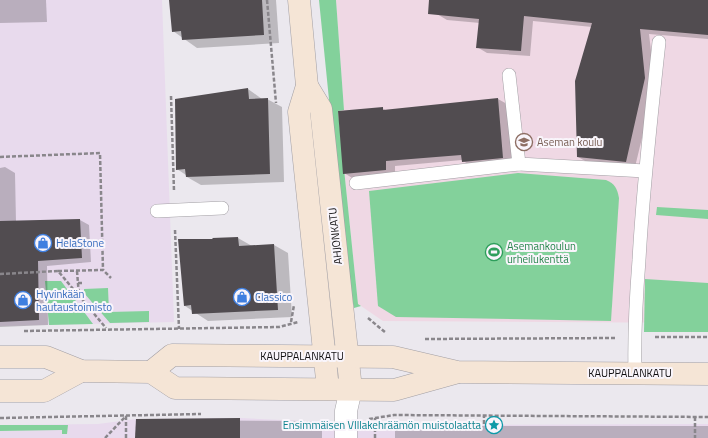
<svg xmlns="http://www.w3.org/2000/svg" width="708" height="438" font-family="'Titillium Web',sans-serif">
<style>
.commercial{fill:#e8daed}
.education{fill:#efd8e4}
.green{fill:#83d19b}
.shadow{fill:#0003}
.building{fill:#514c50}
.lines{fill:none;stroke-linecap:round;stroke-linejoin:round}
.service-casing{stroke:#a29fa4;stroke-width:14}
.minor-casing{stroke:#a29fa4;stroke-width:23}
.secondary-casing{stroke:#a29fa4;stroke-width:23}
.path{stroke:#89868b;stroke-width:2.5;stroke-dasharray:4 2;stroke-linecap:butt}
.service{stroke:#fff;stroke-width:13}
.minor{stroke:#fff;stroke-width:22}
.secondary{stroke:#f5e5d6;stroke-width:22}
.labels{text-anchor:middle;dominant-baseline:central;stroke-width:4;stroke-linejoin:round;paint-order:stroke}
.education-label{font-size:11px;fill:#785e54;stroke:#f9f5fb;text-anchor:start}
.street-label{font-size:11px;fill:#110f11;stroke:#f9f5fb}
.shop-label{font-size:11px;fill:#366cbe;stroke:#f9f5fb;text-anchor:start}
.leisure-label{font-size:11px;fill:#27864d;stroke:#f9f5fb;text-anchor:start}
.culture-label{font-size:11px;fill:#0d838f;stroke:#f9f5fb;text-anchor:end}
</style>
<rect width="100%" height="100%" fill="#ebe8ee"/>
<g class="commercial">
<polygon points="0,0 162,0 174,322 0,326"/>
<polygon points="240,418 394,425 708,424 708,438 0,438 0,425 98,424 136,419"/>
</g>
<polygon class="education" points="336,0 708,0 708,323 383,321 358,304 338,111 344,110"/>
<g class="green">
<polygon points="319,0 336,0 344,110 338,111 358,304 361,306 354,308 350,289 341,219"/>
<path d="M518 173 606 180C615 184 617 188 619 198L611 321 396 317 378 306 369 191Z"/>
<polygon points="657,207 708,210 708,219 656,215"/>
<polygon points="645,279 708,283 708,332 644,332"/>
<polygon points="45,281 61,281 93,324 49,325"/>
<polygon points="108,288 109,312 149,311 149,322 110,323 84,293 84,289"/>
<polygon points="0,425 68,425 67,434 62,434 62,430 0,431"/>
</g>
<g class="shadow">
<polygon points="0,0 46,0 47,22 0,23"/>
<polygon points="170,0 276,0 279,43 197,48 173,31"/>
<polygon points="439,0 708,0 708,39 649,34 655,84 635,167 587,162 578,157 592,27 533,21 530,56 487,53 477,47 480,23 447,20 437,14"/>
<polygon points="248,89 262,99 267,99 282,107 284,182 201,185 187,177 186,175 177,169"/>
<polygon points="498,99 507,104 513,163 472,167 462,160 395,166 395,175 354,179 344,173 382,108 387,111"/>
<polygon points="5,167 15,173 16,222 80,220 89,225 91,262 47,266 48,325 0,327 0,168"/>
<polygon points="238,238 252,246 274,245 288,253 292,317 208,321 185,306 213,239"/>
<polygon points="137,420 312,421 322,428 322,438 136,438"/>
<rect x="395" y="426" width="313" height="12"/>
</g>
<g class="building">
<polygon points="169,0 262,0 264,35 182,40 181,31 172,32"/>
<polygon points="429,0 708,0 708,35 640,29 645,78 626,162 577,157 575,81 592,23 524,16 521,51 476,48 479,19 428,14"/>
<polygon points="248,88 249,99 268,98 270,174 186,177 185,169 176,170 175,99"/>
<polygon points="498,98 503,158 462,162 461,155 386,161 386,170 343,174 338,111 383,107 383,110"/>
<polygon points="80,219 82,258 38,261 39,320 0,322 0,221"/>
<polygon points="238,237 239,246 274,244 278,310 192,314 191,305 184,306 178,239 213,239 212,238"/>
<polygon points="240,418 240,438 135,438 136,419"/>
</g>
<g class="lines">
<g class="service-casing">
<g id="service">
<polyline points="509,75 519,164 645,171"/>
<polyline points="356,183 519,164"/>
<polyline points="157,211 222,208"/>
<path d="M635 373C634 335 636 298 639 260 643 187 651 115 659 42"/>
</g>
</g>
<g class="minor-casing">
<polyline id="minor" points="346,438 346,411 351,389"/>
</g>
<g class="secondary-casing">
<g id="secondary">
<polyline points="299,0 307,86 299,112 328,389"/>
<polyline points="307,86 321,109 351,389"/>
<polyline points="0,357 46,357 81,371 151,372 175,388 394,390 455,373"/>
<polyline points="151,372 172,355 393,357 457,372 708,374"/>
<polyline points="0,391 44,391 81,371"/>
</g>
</g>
<g class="path">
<polyline points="267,0 276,103"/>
<polyline points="171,96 174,191"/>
<polyline points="0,157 100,153 103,270"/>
<polyline points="175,230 179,329"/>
<polyline points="58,271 103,270 111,278"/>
<polyline points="77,271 79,296"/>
<polyline points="0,274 58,271 106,328"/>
<polyline points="78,283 84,283"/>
<polyline points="368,318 386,333"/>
<polyline points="291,322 294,305"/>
<polyline points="24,331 279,327 298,322"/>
<polyline points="655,337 708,337"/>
<polyline points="425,339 616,338"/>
<polyline points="695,417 695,438"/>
<polyline points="0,418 201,414"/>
<polyline points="369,419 394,415 708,417"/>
<polyline points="484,424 484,416"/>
<polyline points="105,438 126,416"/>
<polyline points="126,438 126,416"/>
<polyline points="375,438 375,418"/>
</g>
<use href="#service" class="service"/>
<use href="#minor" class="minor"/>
<use href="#secondary" class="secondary"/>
</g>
<defs>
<g id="school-ring" transform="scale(0.9)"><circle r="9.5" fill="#f9f5fb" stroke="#8d6e63" stroke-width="1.5"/><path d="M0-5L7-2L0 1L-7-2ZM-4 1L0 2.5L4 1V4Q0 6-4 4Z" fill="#8d6e63"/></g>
<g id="shop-ring" transform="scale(0.9)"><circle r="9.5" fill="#f9f5fb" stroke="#3f7fe0" stroke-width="1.5"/><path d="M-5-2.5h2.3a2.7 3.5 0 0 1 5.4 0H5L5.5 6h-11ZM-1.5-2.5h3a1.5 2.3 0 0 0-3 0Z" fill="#3f7fe0"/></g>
<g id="stadium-ring" transform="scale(0.9)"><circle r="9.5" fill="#f9f5fb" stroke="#2e9e5b" stroke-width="1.5"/><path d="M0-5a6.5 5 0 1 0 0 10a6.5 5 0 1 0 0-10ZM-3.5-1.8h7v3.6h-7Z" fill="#2e9e5b"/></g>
<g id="sight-ring" transform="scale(0.9)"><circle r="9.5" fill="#f9f5fb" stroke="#0f9aa8" stroke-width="1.5"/><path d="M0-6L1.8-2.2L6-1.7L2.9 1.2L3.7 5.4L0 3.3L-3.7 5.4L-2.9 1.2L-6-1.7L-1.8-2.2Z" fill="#0f9aa8"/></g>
</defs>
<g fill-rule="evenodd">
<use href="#school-ring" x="524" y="142"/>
<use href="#shop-ring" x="43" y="243"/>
<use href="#stadium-ring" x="494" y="252"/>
<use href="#shop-ring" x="242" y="297"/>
<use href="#shop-ring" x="23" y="300"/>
<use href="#sight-ring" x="494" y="425"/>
</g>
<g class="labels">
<g class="education-label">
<text x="537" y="142">Aseman koulu</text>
</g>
<g class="street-label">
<text transform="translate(335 236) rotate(-96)">AHJONKATU</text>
<text x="302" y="356">KAUPPALANKATU</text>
<text x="630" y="373">KAUPPALANKATU</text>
</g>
<g class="shop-label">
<text x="56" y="243">HelaStone</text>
<text x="36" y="294">Hyvinkään<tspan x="36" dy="13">hautaustoimisto</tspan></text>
<text x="255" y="297">Classico</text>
</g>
<g class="leisure-label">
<text x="507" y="246">Asemankoulun<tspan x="507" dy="13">urheilukenttä</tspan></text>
</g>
<g class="culture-label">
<text x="481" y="425">Ensimmäisen VIllakehräämön muistolaatta</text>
</g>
</g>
</svg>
